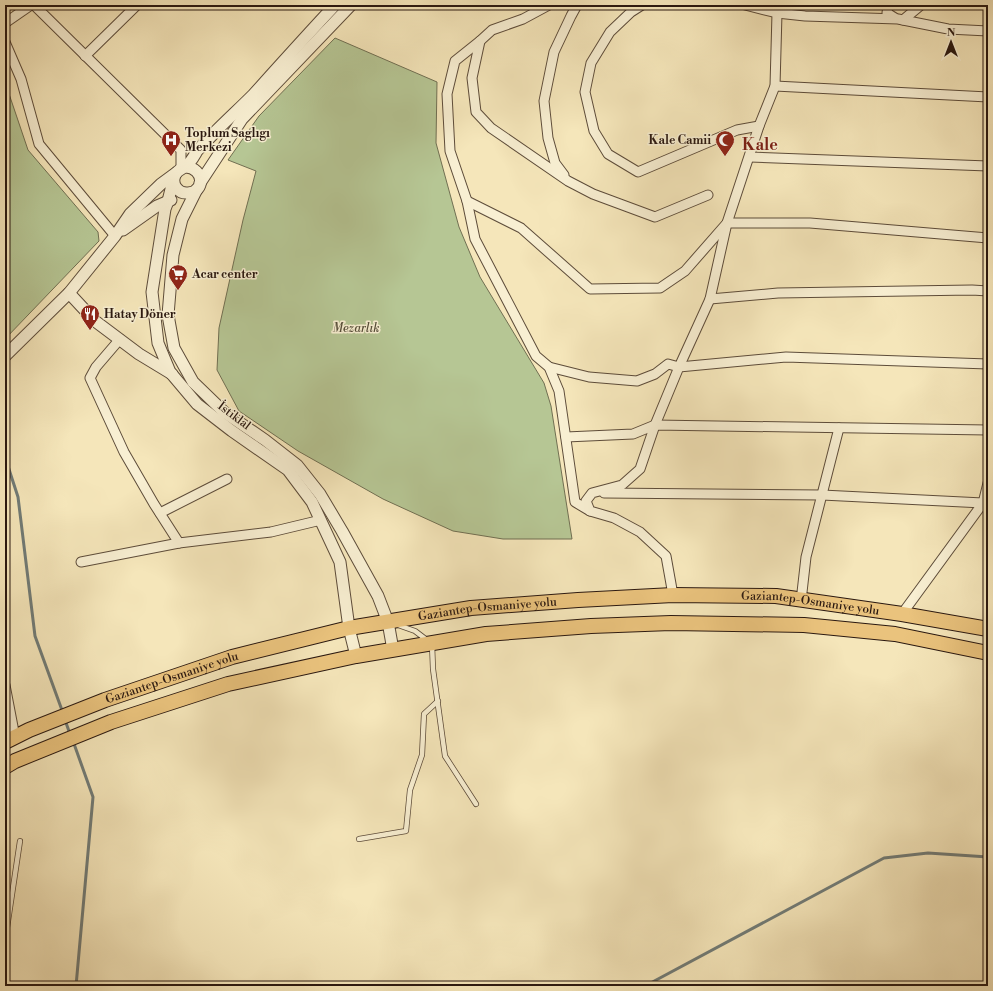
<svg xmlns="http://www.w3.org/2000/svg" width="993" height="991" font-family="'Libre Bodoni',serif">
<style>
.green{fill:#b6c694;stroke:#706f52}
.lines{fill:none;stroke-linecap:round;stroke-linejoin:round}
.stream{stroke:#717b76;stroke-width:3}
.service-casing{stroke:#5d4c3a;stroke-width:6}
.minor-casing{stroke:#5d4c3a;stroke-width:11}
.tertiary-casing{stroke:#5d4c3a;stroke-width:13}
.trunk-casing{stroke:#2a1810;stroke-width:16}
.service{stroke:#f8efd2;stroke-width:4.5}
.minor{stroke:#f8efd2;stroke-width:9}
.tertiary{stroke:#f8efd2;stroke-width:11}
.trunk{stroke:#eac37d;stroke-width:14}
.labels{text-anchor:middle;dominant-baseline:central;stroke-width:3;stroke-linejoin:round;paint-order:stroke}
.poi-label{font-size:12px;font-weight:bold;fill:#2a1810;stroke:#f8efd2;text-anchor:start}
.park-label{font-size:12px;font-style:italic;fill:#544c38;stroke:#f8efd2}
.street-label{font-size:12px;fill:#2a1810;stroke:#f8efd2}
.district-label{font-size:16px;font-weight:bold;fill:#7a1f14;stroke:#f8efd2}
</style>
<rect width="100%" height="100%" fill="#f5e6ba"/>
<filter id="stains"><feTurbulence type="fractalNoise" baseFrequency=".005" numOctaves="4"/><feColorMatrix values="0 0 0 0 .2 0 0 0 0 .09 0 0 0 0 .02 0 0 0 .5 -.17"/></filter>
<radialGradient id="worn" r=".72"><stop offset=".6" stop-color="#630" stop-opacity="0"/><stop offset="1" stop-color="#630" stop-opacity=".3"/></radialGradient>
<g class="green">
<polygon points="335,38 437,82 436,143 459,227 480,277 544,383 551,406 572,539 503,539 453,531 383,499 298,451 239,411 217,370 219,328 243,220 256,171 228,160 259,116"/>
<polygon points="5,82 28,150 98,232 99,241 5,339"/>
</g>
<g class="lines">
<g class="stream">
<polyline points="5,457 18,497 35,636 63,713"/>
<polyline points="65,720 70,734"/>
<polyline points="73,741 93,797 76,986"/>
<polyline points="645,986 884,858 928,853 988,857"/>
</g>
<g class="service-casing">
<g id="service">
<polyline points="398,625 415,631 432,644 433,669 445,756 476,804"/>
<polyline points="359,839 406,831 410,790 422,755 424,714 438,701"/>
<polyline points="5,941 20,841"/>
</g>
</g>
<g class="minor-casing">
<g id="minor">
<polyline points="34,5 181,150 181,168"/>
<polyline points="549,5 523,19 492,30 480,41 455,61 447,94 450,151 467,201 475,239 536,356 549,367 559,391 575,502 590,511"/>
<polyline points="642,5 631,12 610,32 591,63 585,92 594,131 608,154 638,172 737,130 759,126"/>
<polyline points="745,5 777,13 805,16 898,19 948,29 988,31"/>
<polyline points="888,5 887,13 895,18"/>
<polyline points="903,20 921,5"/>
<polyline points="5,23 31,5"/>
<polyline points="480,41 472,78 476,112 491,128 568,181 593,194 655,217 708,195"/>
<polyline points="5,42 21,79 39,144 115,236"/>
<polyline points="85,56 137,5"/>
<polyline points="775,86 988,97"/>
<polyline points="750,157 988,166"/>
<polyline points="564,175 555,163 548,138 544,101 554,52 571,16 577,5"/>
<polyline points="467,201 521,228 590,289 660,288 685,271 727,223 810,223 988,238"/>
<polyline points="710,299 778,293 972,290 988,291"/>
<polyline points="120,339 96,367 90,378 124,452 154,504 179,543 271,532 321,520"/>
<polyline points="549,367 589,377 637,381 655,374 668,364 679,367 710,299 727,223 759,126 775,86 777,13 779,5"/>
<polyline points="566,437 633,434 655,425 988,430"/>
<polyline points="604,493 822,495 983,503"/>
<polyline points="160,513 227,479"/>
<polyline points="81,562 179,543"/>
<polyline points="673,595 666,556 640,532 614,518 590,511 586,501 592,493 622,485 640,469 655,425 679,367 786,357 988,364"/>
<polyline points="801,601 806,557 839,428"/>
<polyline points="902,614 983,503 988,483"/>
<polyline points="5,685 15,737"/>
</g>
</g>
<g class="tertiary-casing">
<g id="tertiary">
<path d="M186 167C204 168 206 192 188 193 178 194 171 184 175 175 178 169 183 169 186 166 191 162 194 156 197 151 203 144 210 138 216 131 228 119 241 107 253 95 280 65 307 35 335 5"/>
<polyline points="174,177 168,201 165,209 152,292 158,343 170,372 197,404 232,431 288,470 312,502 340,562 349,628 356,656"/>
<polyline points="200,183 242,119 351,5"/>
<polyline points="197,189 182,219 173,255 168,315 174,348 193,382 224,412 265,440 297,465 320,494 342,531 378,596 388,622 393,650"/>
<polyline points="123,230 157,206 171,200"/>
<polyline points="69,293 95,321 139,354 172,374"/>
<polyline points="5,356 69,293 115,236 130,214 161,184 176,173"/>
</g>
</g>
<g class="trunk-casing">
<g id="trunk">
<path id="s1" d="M5 742 29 730 105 700 232 657 349 628 471 608 578 600 673 595 776 596 902 614 988 629"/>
<polyline points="5,767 15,761 111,722 228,684 356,656 486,634 591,626 671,623 804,625 895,634 988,653"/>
</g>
</g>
<use href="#service" class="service"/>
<use href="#minor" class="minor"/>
<use href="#tertiary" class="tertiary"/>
<use href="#trunk" class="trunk"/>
</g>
<defs>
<g id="hospital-pin" transform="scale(1)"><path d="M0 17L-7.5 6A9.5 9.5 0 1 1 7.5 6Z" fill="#8f2418" stroke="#f8efd2"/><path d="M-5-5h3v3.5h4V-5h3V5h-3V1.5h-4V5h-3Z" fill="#fff"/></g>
<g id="mosque-pin" transform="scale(1)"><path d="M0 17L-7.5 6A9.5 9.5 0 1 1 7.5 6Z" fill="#8f2418" stroke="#f8efd2"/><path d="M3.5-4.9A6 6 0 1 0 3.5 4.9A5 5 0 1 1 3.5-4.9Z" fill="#fff"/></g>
<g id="supermarket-pin" transform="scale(1)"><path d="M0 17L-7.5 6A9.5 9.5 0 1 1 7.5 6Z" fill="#8f2418" stroke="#f8efd2"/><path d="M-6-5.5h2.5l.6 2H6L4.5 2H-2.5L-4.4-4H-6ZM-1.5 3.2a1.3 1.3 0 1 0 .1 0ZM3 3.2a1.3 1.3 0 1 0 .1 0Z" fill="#fff"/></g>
<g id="restaurant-pin" transform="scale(1)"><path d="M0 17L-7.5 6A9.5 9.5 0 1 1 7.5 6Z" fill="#8f2418" stroke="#f8efd2"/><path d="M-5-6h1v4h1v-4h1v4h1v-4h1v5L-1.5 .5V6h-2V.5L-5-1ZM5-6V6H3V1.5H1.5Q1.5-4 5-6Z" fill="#fff"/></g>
</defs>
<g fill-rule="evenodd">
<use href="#hospital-pin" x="171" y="140"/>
<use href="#mosque-pin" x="725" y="140"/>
<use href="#supermarket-pin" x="178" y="274"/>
<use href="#restaurant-pin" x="90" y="314"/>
</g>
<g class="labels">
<g class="poi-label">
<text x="185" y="133">Toplum Saglıgı<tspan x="185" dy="14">Merkezi</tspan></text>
<text x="711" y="140" text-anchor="end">Kale Camii</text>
<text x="192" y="274">Acar center</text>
<text x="104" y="314">Hatay Döner</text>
</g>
<g class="park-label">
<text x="356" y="328">Mezarlık</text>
</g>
<g class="street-label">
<text transform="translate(234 416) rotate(37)">İstiklal</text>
<text stroke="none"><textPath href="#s1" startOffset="827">Gaziantep-Osmaniye yolu</textPath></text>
<text stroke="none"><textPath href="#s1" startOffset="503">Gaziantep-Osmaniye yolu</textPath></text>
<text stroke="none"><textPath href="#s1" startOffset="179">Gaziantep-Osmaniye yolu</textPath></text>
</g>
<g class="district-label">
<text x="760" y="145">Kale</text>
</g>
</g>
<rect width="993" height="991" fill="none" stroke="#f5e6ba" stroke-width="20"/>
<rect x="6" y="6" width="981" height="979" fill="none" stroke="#2a1810" stroke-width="2"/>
<rect x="10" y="10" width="973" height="971" fill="none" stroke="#2a1810"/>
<g transform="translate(951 42)" stroke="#f8efd2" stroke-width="3" paint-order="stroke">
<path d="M0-3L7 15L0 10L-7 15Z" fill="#2a1810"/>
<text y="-6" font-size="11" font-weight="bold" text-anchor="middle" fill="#2a1810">N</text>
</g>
<rect width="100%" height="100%" filter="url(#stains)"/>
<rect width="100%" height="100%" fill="url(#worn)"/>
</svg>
